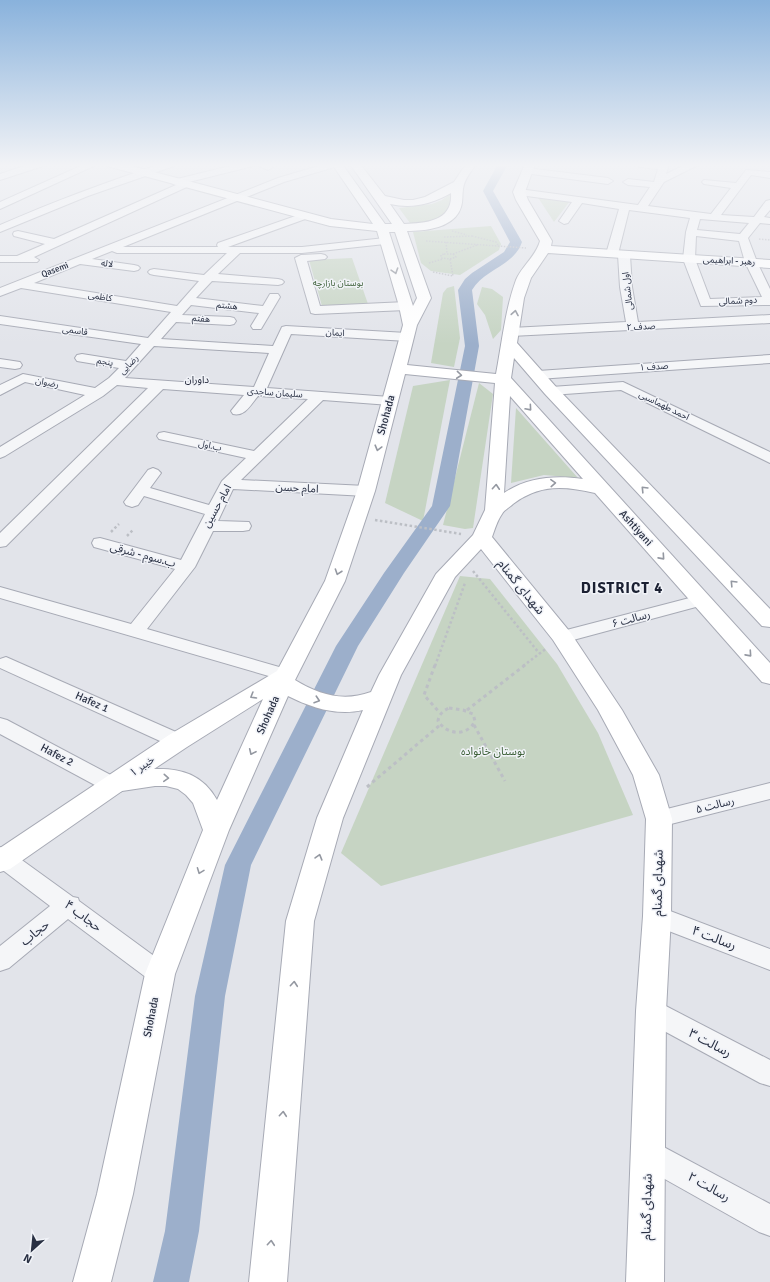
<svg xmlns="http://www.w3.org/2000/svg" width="770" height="1282" font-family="Signika,'Noto Sans Arabic',sans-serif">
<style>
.green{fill:#c6d4c3}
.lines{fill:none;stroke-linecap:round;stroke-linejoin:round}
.canal{fill:#9cafcb;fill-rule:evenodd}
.street-casing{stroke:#a7aab5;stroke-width:2}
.secondary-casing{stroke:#a7aab5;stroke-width:2}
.path-far2{stroke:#bcbfc5;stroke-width:1.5;stroke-dasharray:1.5 1.5;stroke-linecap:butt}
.path-far1{stroke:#bcbfc5;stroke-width:2.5;stroke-dasharray:2.5 2.5;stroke-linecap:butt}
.path{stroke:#bcbfc5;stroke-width:3;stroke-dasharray:3.5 3.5;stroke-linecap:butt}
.street{fill:#f5f6f8;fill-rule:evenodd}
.secondary{fill:#fff;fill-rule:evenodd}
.oneway{stroke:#9498a1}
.labels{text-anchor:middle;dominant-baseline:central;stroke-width:3;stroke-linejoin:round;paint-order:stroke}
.far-street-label{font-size:9px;fill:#293043;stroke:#f1f3f8}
.far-park-label{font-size:9px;fill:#3a5e36;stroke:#f1f3f8}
.far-neighbourhood-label{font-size:10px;fill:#1c2133;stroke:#f1f3f8}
.street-label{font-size:11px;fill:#293043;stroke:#f1f3f8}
.park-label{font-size:11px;fill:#3a5e36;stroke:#f1f3f8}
.near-street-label{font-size:13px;fill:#293043;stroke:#f1f3f8}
.district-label{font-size:15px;font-weight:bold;letter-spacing:1px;fill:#1c2133;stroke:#f1f3f8}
</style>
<rect width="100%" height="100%" fill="#e2e4ea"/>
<g class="green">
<polygon points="450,194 452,194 454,209 442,220 412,224 410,223 399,208 432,204 442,200"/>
<polygon points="537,196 570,201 554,222"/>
<polygon points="491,226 501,244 499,250 460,275 431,271 421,263 413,232"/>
<polygon points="352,258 368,304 322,306 309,260"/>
<polygon points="454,286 460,338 454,367 431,363 443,293 447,288"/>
<polygon points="482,287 492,289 503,297 501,330 493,339 485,315 477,304"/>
<polygon points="450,380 423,521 385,503 413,386"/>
<polygon points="479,383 493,394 473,528 465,529 443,525"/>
<polygon points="516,408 578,478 544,475 511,483"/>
<polygon points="460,576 490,579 557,664 598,733 633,815 381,886 341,853"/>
</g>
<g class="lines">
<path class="canal" d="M498 164H508L493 191 522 242C514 266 484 269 472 290L479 346 450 506 404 573 358 646 251 865 225 996 199 1231 189 1282H153L165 1231 195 996 225 865 336 646 384 573 432 506 465 346 458 290 465 279 472 273 504 252 510 242 483 191Z"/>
<g class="street-casing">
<g id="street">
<polygon points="30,164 45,164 43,166 0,180 0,174"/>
<polygon points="85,164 98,164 0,209 0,202"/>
<path d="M161 164H176L174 166 88 196 0 232V225C53 202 106 182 161 164Z"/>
<polygon points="238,164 255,164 253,166 189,182 191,184 189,186 34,257 39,260 37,262 0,262 0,256 17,256 45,244 14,236 13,234 14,232 18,231 54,239 176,185 173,184 171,182 173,180"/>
<polygon points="255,164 269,164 273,167 268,170"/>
<path d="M325 164H340L338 166 284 182 123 247H218L217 245 218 243 304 213 309 216 308 218 228 247H302L385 238 390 241 385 244 302 253H240L218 274 278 279 282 280 284 282 282 284 278 285 212 281 196 298 263 306 270 294H278L280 297 261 329H253L251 326 259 313 191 305 182 315 230 317 234 318 236 321 234 324 230 325 176 322 161 339 273 346 282 327 286 326 407 333 412 334 413 337 412 340 407 341 291 334 267 388 390 397 395 398 397 401 395 404 390 405 323 400 241 480 366 486 372 488 374 491 372 494 366 496 233 489 218 521 249 522 251 526 249 530 243 531H213L195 567 147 629 293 671 296 675 293 679 286 681 279 679 0 598V587L131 624 175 569 94 547 92 543 94 539 100 538 181 560 205 514 144 496 138 505 132 507 126 505 124 502 148 470 153 468 158 470 161 473 150 488 209 505 222 481 246 458 159 439 157 436 159 433 164 432 254 451 308 399 258 396C251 404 245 417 233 414L231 411 244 395 163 389 6 546 0 547V533L148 388 117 385 103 396 5 456 0 458V447L85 395 25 382 0 395V385L23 374 95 388 109 378 119 368 77 361 75 358 77 355 82 354 126 361 141 344 0 324V316L148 338 171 312 21 288 0 296V288L278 178ZM112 251 117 253H227L204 275 154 269 150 270 148 272 150 274 154 275 199 281 177 306 34 283 80 264 134 271 138 270 140 268 138 266 134 265 92 259ZM154 346 269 353 254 387 125 378Z"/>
<path d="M638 164H669L666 174 687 164H700L664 182 648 206 711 214 731 188 704 184 702 182 704 180 736 183 746 170 770 172V178L751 175 721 215 754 217 766 201 770 200V210L764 217 770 218V224L760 223 748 238 757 262 770 289V305L701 306 683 259 686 232 690 218 629 210 618 254 612 257 606 254 619 209 582 203 568 223 564 224 559 221 572 202 519 195 514 192 519 189 638 205 650 187 628 185 623 182 628 179 654 182 658 169 639 167ZM700 219 749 223 740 234 697 230ZM696 236 739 241 745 262 762 297 710 299 695 259Z"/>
<polygon points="527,168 608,178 613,181 608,184 524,173 522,171"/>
<polygon points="624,252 630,255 632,287 638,322 770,315 770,323 511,336 507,335 505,332 507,329 511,328 626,322 620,287 618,255"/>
<polygon points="321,254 325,255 327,257 325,259 307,261 320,306 406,302 410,303 412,306 410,309 406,310 315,314 311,313 295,258 301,255"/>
<polygon points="770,355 770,363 538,379 533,378 531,375 533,372 538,371"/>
<polygon points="0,359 20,362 22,365 20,368 15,369 0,367"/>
<polygon points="623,382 770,452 770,463 621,390 551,395 546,394 544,391 546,388 551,387"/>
<polygon points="701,595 707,596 710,600 707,604 562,643 555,641 553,637 555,633"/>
<polygon points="6,657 185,736 189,741 185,746 178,748 171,746 0,668 0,659"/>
<polygon points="0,718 7,720 122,781 125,786 122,791 114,794 106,791 0,734"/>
<polygon points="770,783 770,799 659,827 651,825 648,819 651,813 659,811"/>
<polygon points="0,847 8,850 73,897 78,898 79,901 169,967 173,974 169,981 160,985 151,981 68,919 9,968 0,971 0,946 50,906 0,868"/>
<polygon points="657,906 770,949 770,970 648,923 645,916 648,909"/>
<polygon points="651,1000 660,1003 770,1060 770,1086 760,1083 642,1019 638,1011 642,1003"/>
<polygon points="648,1140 658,1144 770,1204 770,1236 759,1232 638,1164 633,1154 638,1144"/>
</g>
</g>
<g class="secondary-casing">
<path id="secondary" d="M106 164H124L331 219 373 224 332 164H342L385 224H392L350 164H360L385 196 404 200H413L425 197 454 182 466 164H476C471 172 464 179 463 189 462 195 463 201 461 207 455 228 425 231 407 231L431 298 417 325 407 365 496 374C502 343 505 310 516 280 522 266 536 256 540 241L516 200 513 192 525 164H535L525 192 528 200 552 241 551 246 770 260V268L548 253 531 278 524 298 517 343 557 388 770 609V627L762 626 545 394 514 358 511 378 770 663V684L762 682 595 493C564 486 540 484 513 504 510 507 504 510 502 514 497 521 495 529 492 537L570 632 622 710 659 775 672 819 671 916 666 1011 664 1282H626L636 1011 643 916 646 819 633 775 598 710 553 640 481 549 455 577 401 675 343 818 314 921 287 1282H249L286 921 317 818 363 710C337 716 312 708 288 696L229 830 175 974 133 1194 111 1282H73L97 1194 145 974 203 830 193 803 186 795 178 789 166 786H155L122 791 10 869 0 872V848L169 735 277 671 325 581 357 491 403 325 399 306 377 231 330 226 107 166ZM451 193C453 221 427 223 404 224L390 204C413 209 431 204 451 193ZM389 232H395L417 298 413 306ZM405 374 495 383 485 510 473 535 436 574 379 675 371 692C343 702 320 695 295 680L345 581 375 491ZM510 396 583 479C555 475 528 477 504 493ZM263 699 217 800C203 775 182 768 154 769L187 747Z"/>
</g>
<g class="path-far2">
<polyline points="452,231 467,235"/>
<polyline points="472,236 496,242 498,245"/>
<polyline points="444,237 472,236"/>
<polyline points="759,239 770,240"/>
<polyline points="426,241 526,248"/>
<polyline points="446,242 447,253"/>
<polygon points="444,254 453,254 456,257 450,259 441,258 441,255"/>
<polyline points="453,254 477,245"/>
<polyline points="429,263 443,259"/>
<polyline points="433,272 453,276 450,259"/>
</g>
<g class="path-far1">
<polyline points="375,520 461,534"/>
<polyline points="111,532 119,524"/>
<polyline points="127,536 134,529"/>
<polyline points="473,571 539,653"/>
<polyline points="435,666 465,583"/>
<polyline points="523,666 547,648"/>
</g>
<g class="path">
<polyline points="435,665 424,695 440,713"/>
<path d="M449 708 463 710 473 714 475 721C467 737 447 735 438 721 439 714 443 711 449 708Z"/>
<polyline points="467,710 525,665"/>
<polyline points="474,725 505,781"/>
<polyline points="367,787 440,725"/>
</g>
<use href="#street" class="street"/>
<use href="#secondary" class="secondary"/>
</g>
<defs><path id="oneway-chevron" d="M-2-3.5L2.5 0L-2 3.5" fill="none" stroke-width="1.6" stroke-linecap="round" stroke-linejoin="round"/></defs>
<g class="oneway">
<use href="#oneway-chevron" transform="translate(395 271) rotate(72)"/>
<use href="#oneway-chevron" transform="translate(515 313) rotate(-80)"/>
<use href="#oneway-chevron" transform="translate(459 375) rotate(6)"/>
<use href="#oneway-chevron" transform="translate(529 408) rotate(49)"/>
<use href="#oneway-chevron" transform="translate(378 448) rotate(105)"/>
<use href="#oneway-chevron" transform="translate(553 483) rotate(-3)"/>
<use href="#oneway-chevron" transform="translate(496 487) rotate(-86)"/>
<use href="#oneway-chevron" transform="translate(644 489) rotate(-134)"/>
<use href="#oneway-chevron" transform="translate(662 557) rotate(48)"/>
<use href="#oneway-chevron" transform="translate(338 572) rotate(109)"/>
<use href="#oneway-chevron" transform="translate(733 583) rotate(-134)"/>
<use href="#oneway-chevron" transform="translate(749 654) rotate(48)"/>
<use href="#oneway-chevron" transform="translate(253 696) rotate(149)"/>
<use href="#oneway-chevron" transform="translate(317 700) rotate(18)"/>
<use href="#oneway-chevron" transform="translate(252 752) rotate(115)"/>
<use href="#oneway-chevron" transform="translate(166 778) rotate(4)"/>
<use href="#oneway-chevron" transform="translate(319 857) rotate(-74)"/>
<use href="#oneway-chevron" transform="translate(200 871) rotate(111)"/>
<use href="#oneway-chevron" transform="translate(294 984) rotate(-85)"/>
<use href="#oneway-chevron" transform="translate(283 1114) rotate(-85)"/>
<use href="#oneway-chevron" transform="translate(271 1243) rotate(-85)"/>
</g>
<linearGradient id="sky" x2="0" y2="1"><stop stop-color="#89b2dc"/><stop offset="0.48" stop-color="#f2f3f6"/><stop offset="1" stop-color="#f2f3f6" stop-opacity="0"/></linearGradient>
<rect width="770" height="344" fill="url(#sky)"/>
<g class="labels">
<g class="far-street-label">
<text transform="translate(729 261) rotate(3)">رهبر - ابراهیمی</text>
<text transform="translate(107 264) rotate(8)">لاله</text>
<text transform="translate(55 270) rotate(-21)">Qasemi</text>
<text transform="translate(628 291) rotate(-97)">اول شمالی</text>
<text transform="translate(100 297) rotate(9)">کاظمی</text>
<text transform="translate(738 301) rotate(-3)">دوم شمالی</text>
<text transform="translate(227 306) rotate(6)">هشتم</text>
<text transform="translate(201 319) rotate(4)">هفتم</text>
<text transform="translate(641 327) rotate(-3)">صدف ۲</text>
<text transform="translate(75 331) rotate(8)">قاسمی</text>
<text transform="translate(335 333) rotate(3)">ایمان</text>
<text transform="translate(105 362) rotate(10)">پنجم</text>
<text transform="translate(129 365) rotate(-46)">رضایی</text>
<text transform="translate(654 367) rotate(-4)">صدف ۱</text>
<text transform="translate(47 383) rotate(11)">رضوان</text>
<text transform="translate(275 393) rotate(4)">سلیمان ساجدی</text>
<text transform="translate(664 406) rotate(26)">احمد طهماسبی</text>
<text transform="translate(210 446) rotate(12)">ب.اول</text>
</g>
<g class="far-park-label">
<text x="338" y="283">بوستان بازارچه</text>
</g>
<g class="far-neighbourhood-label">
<text x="197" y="380">داوران</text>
</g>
<g class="street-label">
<text transform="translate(386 415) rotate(-75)">Shohada</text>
<text transform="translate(297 488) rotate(3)">امام حسن</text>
<text transform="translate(217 506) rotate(-61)">امام حسین</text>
<text transform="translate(636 528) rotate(48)">Ashtiyani</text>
<text transform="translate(143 555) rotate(15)">ب.سوم - شرقی</text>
<text transform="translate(631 619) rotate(-15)">رسالت ۶</text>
<text transform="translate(92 702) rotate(24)">Hafez 1</text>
<text transform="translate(268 715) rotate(-66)">Shohada</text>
<text transform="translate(57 755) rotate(28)">Hafez 2</text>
<text transform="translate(142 766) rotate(-35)">خیبر ۱</text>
<text transform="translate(715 805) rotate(-14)">رسالت ۵</text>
<text transform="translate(151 1017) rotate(-79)">Shohada</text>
</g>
<g class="park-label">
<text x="493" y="751">بوستان خانواده</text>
</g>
<g class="near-street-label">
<text transform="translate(521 587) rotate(51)">شهدای گمنام</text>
<text transform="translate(658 883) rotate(-89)">شهدای گمنام</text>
<text transform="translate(83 916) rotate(37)">حجاب ۴</text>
<text transform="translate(35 933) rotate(-39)">حجاب</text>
<text transform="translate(714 938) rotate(21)">رسالت ۴</text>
<text transform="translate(710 1043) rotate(28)">رسالت ۳</text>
<text transform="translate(709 1187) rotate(29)">رسالت ۲</text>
<text transform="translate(647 1207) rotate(-89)">شهدای گمنام</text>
</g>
<g class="district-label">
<text x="622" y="588">DISTRICT 4</text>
</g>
</g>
<g transform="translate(32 1250) rotate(207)" stroke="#f1f3f8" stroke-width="3" paint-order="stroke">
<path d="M0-3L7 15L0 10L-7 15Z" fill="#293043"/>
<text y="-6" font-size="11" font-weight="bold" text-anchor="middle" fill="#293043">N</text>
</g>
</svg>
